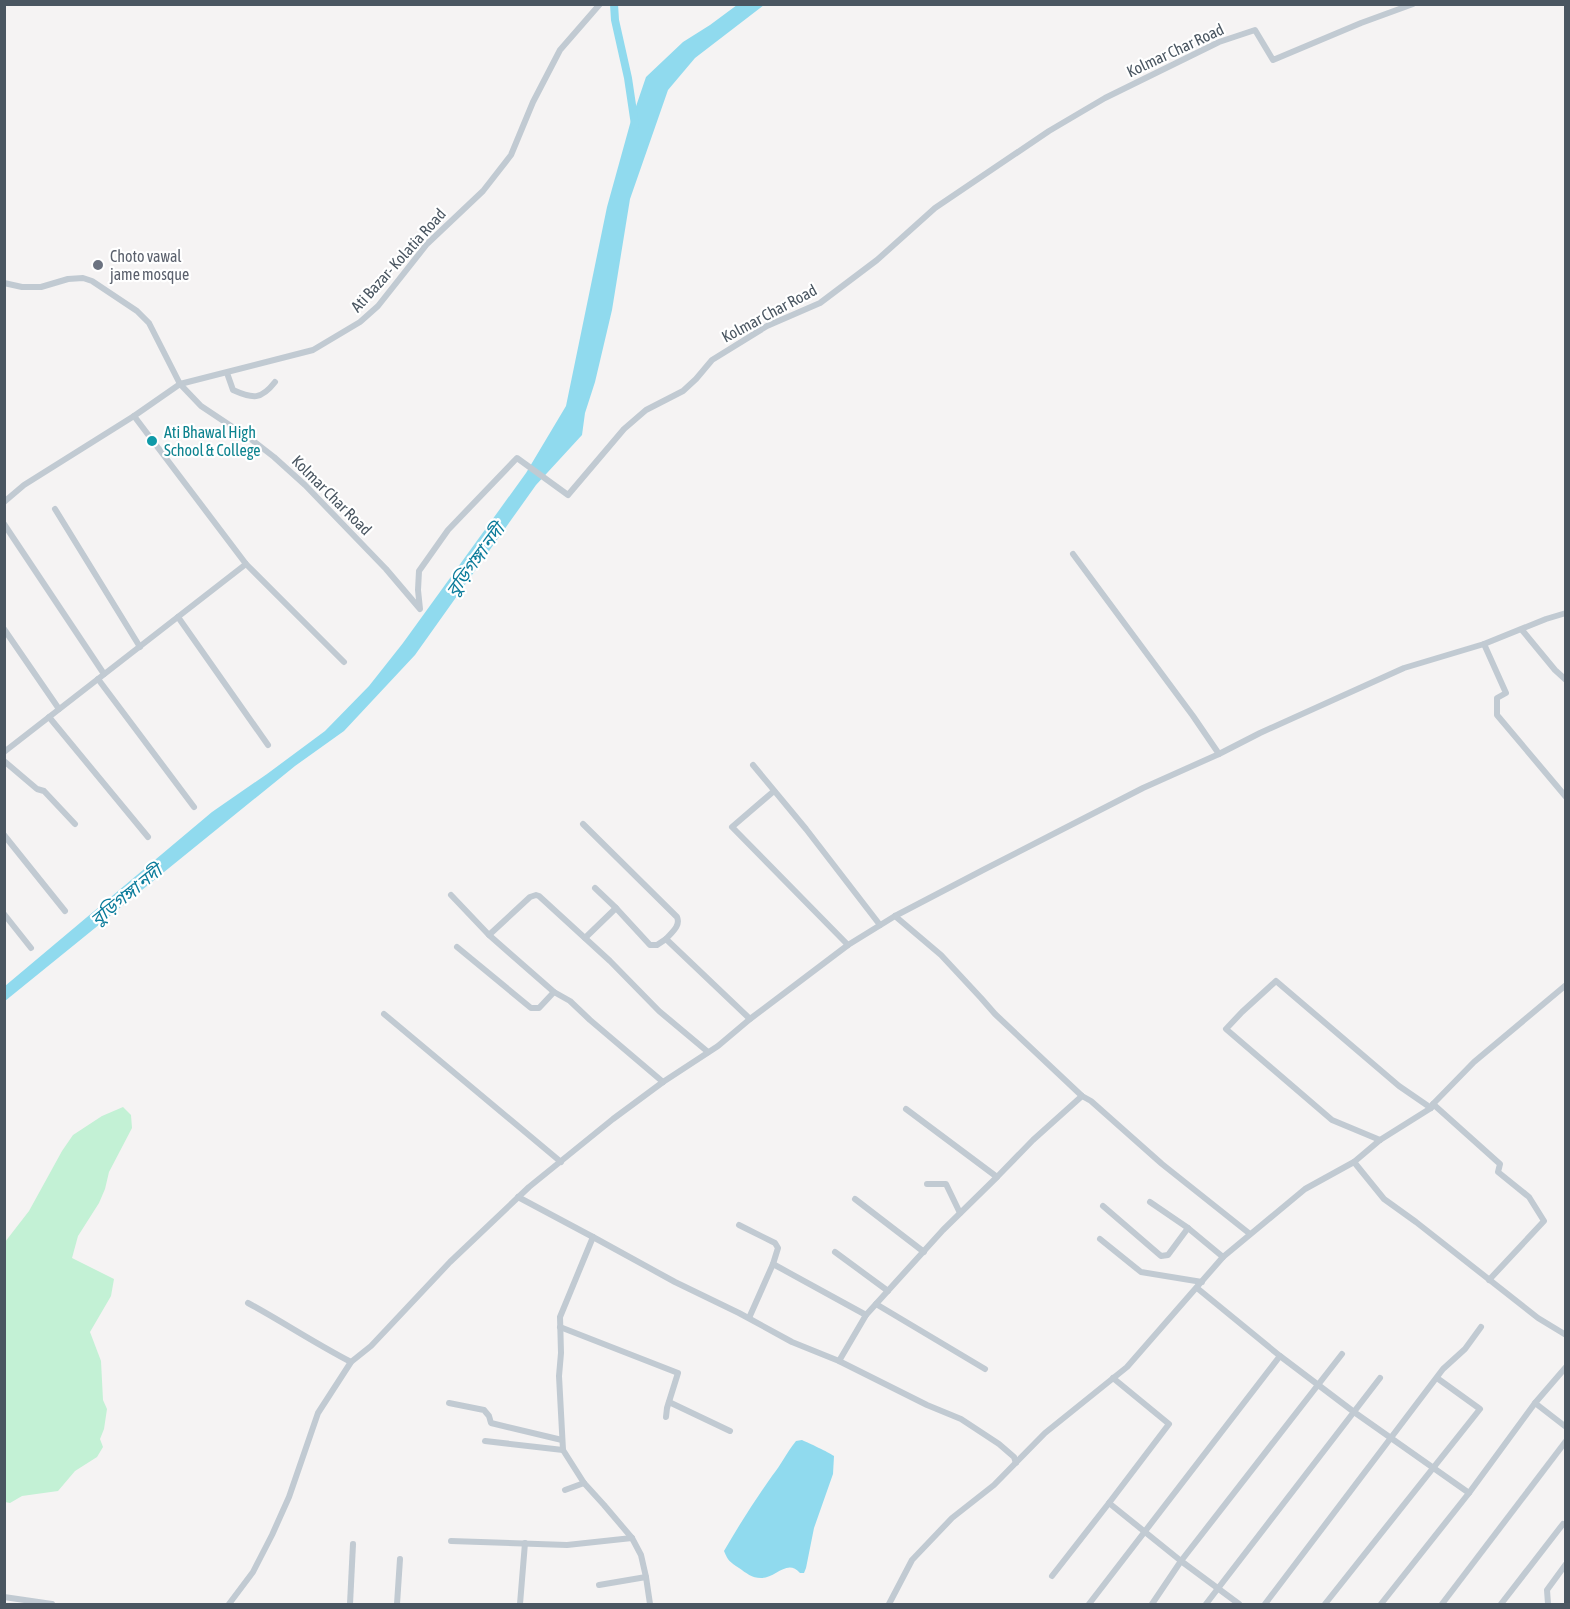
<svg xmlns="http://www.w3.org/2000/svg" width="1570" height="1609" font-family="'Asap Condensed','Noto Sans Bengali',sans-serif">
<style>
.green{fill:#c3f1d5}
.water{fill:#90daee}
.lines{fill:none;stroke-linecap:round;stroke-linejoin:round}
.canal{stroke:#90daee;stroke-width:8}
.street{stroke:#c1cad2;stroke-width:6}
.worship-dot{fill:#6b7280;stroke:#fff;stroke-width:2}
.culture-dot{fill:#0f9aa8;stroke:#fff;stroke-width:2}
.labels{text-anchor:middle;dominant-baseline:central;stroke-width:4.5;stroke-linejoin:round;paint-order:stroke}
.street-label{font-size:16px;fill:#4a5661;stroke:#fff}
.worship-label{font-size:16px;fill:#5b616d;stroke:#fff;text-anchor:start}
.culture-label{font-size:16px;fill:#0d838f;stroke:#fff;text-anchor:start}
.water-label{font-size:18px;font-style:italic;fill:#0c7c9b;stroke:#fff}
</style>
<rect width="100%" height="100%" fill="#f5f3f3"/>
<polygon class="green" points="123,1107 131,1115 132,1128 109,1172 105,1189 99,1203 78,1236 72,1258 114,1279 111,1296 90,1332 101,1361 103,1400 107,1409 104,1429 100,1439 103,1447 97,1457 75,1471 58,1491 22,1496 10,1503 5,1502 5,1242 29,1211 62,1151 73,1135 102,1116"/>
<g class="water">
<polygon points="737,5 764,5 695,58 668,90 630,199 612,310 595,382 585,413 582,435 536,485 415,655 344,731 295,766 5,1001 5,986 212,812 267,774 325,731 369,686 403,643 526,473 566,406 607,207 630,124 646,77 683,42 710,25"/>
<path d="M802 1440C809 1443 828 1452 834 1456L833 1474 814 1528 806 1568 804 1573H800C787 1558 775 1579 761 1578 752 1578 746 1573 739 1568 730 1562 728 1561 724 1551 739 1525 755 1500 772 1476 781 1465 787 1452 796 1441Z"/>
</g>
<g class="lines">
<polyline class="canal" points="614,4 615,20 628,78 635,125"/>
<g class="street">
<polyline points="4,283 22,287 41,287 68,279 83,278 92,281 137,311 149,323 180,384 201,406 252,440 274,457 305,485 386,569 420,609 418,590 419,571 448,530 517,458 568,495 624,429 646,410 683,391 696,379 712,360 767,326 820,303 877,260 935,208 1049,131 1105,98 1219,42 1255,30 1273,60 1361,23 1413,4"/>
<path d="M227 373 233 390C253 399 261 400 275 382"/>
<polyline points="134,416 246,564 344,662"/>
<polyline points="4,502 24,485 134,416 180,384 313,350 360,322 378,306 427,244 483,191 511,155 533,102 560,50 600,4"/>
<polyline points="55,509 140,647"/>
<polyline points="4,524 104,674"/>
<polyline points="1073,554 1193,716 1219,754"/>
<polyline points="178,617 268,745"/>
<polyline points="4,629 59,709"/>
<polyline points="1522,630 1555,670 1566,680"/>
<polyline points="1484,644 1506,693 1497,698 1497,715 1566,797"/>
<polyline points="98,679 194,807"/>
<polyline points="49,717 148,837"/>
<polyline points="4,752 246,564"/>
<polyline points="4,761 37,789 44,791 75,824"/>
<polyline points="753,765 806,829 880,925"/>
<polyline points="774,791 732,827 848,945"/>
<path d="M583 824 677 917C681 926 671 933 666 939L750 1019"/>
<polyline points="4,835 65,911"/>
<polyline points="595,888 616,908 650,945 657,945 666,939"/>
<polyline points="451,895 489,935 554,992"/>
<polyline points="4,914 31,948"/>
<polyline points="895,916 941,955 981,998 995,1014 1082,1096 1091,1101 1162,1164 1250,1234"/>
<polyline points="489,935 530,897 536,895 539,896 610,961 659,1011 708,1052"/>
<polyline points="585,938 616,908"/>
<polyline points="457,947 531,1008 539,1008 554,992 570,1001 590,1020 663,1082"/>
<polyline points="384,1014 561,1162"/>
<polyline points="1433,1104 1500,1164 1498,1172 1529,1197 1544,1221 1489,1280"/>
<polyline points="906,1109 997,1177 1033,1140 1082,1096"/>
<polyline points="1380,1140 1332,1120 1226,1029 1242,1012 1276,981 1399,1086 1431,1108"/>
<polyline points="1354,1162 1384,1199 1416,1222 1538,1318 1566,1335"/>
<polyline points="927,1184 946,1184 960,1213"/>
<polyline points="518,1197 593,1237 560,1317 561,1353 559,1376 563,1450 584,1483 604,1505 632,1538 641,1555 646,1577 650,1604"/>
<polyline points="855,1199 924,1252"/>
<polyline points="1150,1202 1188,1228 1223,1257"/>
<polyline points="1103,1206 1161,1256 1168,1255 1188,1228"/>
<polyline points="739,1225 775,1243 778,1248 773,1264 749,1318"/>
<polyline points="593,1237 675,1282 739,1313 792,1342 839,1361 927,1405 961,1419 999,1444 1014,1457 1016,1463"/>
<polyline points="1100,1239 1141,1272 1202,1282"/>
<polyline points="835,1252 888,1291"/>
<polyline points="773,1264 866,1315"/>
<path d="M248 1303C283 1322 316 1344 351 1362"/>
<polyline points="876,1304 985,1369"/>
<polyline points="560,1327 678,1373 667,1408 666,1417"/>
<polyline points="1280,1356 1354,1412 1469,1493 1381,1604"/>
<polyline points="839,1361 866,1315 943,1230 997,1177"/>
<polyline points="1113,1378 1169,1424 1109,1503 1181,1561 1239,1604"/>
<polyline points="669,1402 730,1431"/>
<polyline points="449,1403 484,1410 489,1416 491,1423 562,1440"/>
<polyline points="1535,1403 1566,1427"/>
<polyline points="485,1441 563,1450"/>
<polyline points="565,1490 584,1483"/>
<polyline points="1469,1493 1535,1403 1566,1367"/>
<polyline points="451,1541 567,1545 632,1538"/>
<polyline points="1052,1576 1109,1503"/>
<polyline points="599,1585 646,1577"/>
<polyline points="4,1597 52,1604"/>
<polyline points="229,1604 253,1572 272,1535 289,1497 318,1413 351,1362 371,1346 450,1262 529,1187 613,1119 663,1082 718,1046 750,1019 848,945 895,916 985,869 1143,788 1219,754 1260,733 1404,668 1484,644 1546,619 1566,613"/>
<polyline points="350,1604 353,1544"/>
<polyline points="397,1604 400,1559"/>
<polyline points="520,1604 525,1543"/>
<polyline points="889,1604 912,1560 952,1518 994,1485 1045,1433 1127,1367 1223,1257 1305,1189 1354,1162 1380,1140 1431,1108 1433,1104 1474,1062 1566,985"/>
<polyline points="1089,1604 1280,1356 1197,1288"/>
<polyline points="1152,1604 1181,1561 1342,1354"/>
<polyline points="1206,1604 1380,1378"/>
<polyline points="1265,1604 1443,1369 1465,1349 1481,1327"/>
<polyline points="1325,1604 1480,1409 1437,1378"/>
<polyline points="1442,1604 1566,1441"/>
<polyline points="1501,1604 1563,1524"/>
<polyline points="1548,1604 1547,1590 1566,1564"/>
</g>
</g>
<circle class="worship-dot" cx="98" cy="265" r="6"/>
<circle class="culture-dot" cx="152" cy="441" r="6"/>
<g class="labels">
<g class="street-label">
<text transform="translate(1175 50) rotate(-25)">Kolmar Char Road</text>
<text transform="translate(398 260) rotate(-48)">Ati Bazar- Kolatia Road</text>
<text transform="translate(769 313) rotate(-28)">Kolmar Char Road</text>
<text transform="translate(332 495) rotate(45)">Kolmar Char Road</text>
</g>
<g class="worship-label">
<text x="110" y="256">Choto vawal<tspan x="110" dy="18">jame mosque</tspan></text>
</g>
<g class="culture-label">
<text x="164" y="432">Ati Bhawal High<tspan x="164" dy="18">School &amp; College</tspan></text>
</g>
<g class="water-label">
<text transform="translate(475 560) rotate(-54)">বুড়িগঙ্গা নদী</text>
<text transform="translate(126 895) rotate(-39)">বুড়িগঙ্গা নদী</text>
</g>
</g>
<rect width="1570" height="1609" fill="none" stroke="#4a5661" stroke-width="12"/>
</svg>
